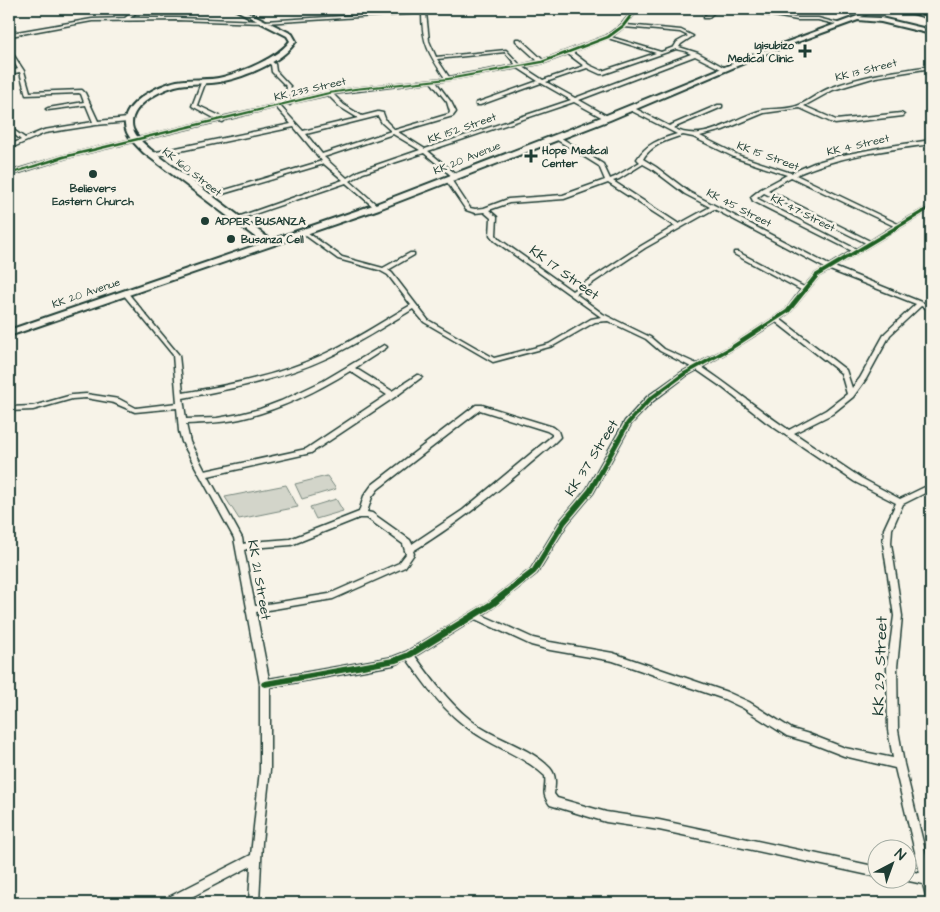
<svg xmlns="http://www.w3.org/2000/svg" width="940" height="912" font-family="'Architects Daughter',sans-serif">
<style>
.green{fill:#d3d5ca;stroke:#79897f}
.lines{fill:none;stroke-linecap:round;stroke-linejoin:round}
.minor-casing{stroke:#1f3d34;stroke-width:3}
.secondary-casing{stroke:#1f3d34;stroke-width:4}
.minor{fill:#f7f3e8;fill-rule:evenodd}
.secondary{fill:#f7f3e8;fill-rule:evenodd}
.cycleway-casing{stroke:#f7f3e8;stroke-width:3}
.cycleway{fill:#1b5e20;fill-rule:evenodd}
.poi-dot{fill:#1f3d34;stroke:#f7f3e8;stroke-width:2}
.labels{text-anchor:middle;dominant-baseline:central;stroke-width:5;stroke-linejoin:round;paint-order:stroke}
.far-poi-label{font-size:11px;font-weight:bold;fill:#1f3d34;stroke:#f7f3e8;text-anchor:start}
.far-street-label{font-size:11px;fill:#1f3d34;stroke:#f7f3e8}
.street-label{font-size:14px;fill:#1f3d34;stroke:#f7f3e8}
.near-street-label{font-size:16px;fill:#1f3d34;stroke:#f7f3e8}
</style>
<rect width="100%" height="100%" fill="#f7f3e8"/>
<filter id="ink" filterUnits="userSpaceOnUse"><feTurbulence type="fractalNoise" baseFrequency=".02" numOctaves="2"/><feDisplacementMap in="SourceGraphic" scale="10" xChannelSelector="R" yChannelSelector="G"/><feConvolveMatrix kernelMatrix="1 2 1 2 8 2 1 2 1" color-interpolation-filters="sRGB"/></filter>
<g filter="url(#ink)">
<g class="green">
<polygon points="327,476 336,489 302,499 295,484"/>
<polygon points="286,485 298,507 239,519 225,497"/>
<polygon points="336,499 343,511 316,519 310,507"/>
</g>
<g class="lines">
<g class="minor-casing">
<g id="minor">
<path d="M136 9H140L130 18H177L265 21 452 9H470L468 10 426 13 429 41 436 57 506 50 520 65 538 61 516 41V39H520L543 60 606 36 621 25 634 9H638L626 25 681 30 693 36 681 44 679 47 698 53 727 69 723 70 695 56 579 100 609 117V119H605L574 102 428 151 457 175V177H453L424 153 363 173 350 181 378 206 379 207 376 209 346 183 237 220H233L232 219 343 180 324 164 209 198H205V196L322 161 294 127 152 157 149 155 152 153 291 124 276 107 225 120 223 122 220 121 66 158 9 176V172L62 156 216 119 192 106 202 80 206 81 197 105 222 117 287 102 285 96 287 87 272 72 271 65 266 60 268 59 275 64 276 71 291 87 289 96 291 101 329 92 355 88 445 78C429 54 422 43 422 13L265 23 177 20 92 21 11 36V51L24 71 30 92 82 90 85 93 98 121 128 118 131 120 128 122 96 125 45 133 9 149V145L21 140 9 130V127L25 138 44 130 93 122 86 105 48 110 46 109 48 108 84 102 81 94 79 93 26 95 20 72 9 74V72L18 69 9 54V31H11V33L92 19 125 18ZM624 27 680 32 688 36 677 42 674 47 661 52 611 37ZM608 38 656 53 602 71 589 65 572 52ZM676 49 685 51 691 54 575 98 546 82 587 68 600 74H604ZM505 52 516 65 449 77 437 59ZM568 54 584 66 543 80 523 67 544 63ZM518 68 538 81 476 103V105H480L541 83 571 100 425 149 398 132 453 116 456 112 451 102 436 82ZM431 82 447 102 450 112 449 114 395 130 386 121 383 113 378 112 362 116 344 105 333 94ZM328 95 340 107 358 118 303 131 280 106 288 104 290 105 292 103ZM378 116 382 123 391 131 322 154 306 134ZM393 134 420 150 359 171 347 178 324 157Z"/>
<polygon points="689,9 694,9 690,12 686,12 686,10"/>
<polygon points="714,9 718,9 708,18 704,18 704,16"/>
<polygon points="734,9 742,9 797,18 818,18 841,24 839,25 818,20 797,20"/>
<polygon points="850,9 856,9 866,12 871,9 876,9 857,19 855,19 855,17 863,13"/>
<polygon points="897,9 903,9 931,17 931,19"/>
<path d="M931 66V68L876 77 833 90 804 106 836 120 901 113 904 115 903 116 835 124 800 108 764 113 723 130 700 136 740 156 791 173 814 163 838 156 884 147 931 140V144C885 150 839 156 796 175L898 224 931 205V209L834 267 931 306V310L921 306 890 335 866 379 853 397 832 414 794 433 861 478 900 499 931 484V490L903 504 892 529 891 543 902 616 897 667 898 730 904 764 931 875V901L927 900 923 884 904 880H908V871L920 873 895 768 844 756 808 742 787 736 743 708 724 699 613 661 550 650 531 645 475 619 415 656C434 682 453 709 480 727 502 741 532 749 550 768 557 776 555 785 554 794L557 798 606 812 659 820 878 867V877L659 830 606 822 550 805C540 791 547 791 545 776 524 756 496 748 472 731 445 713 426 686 407 659L393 665 270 687V770L262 842 259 903H249L251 866 180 903H164L165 899 251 855 260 770V684L247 613 246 610 247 608 234 538 182 442 179 431 177 408 135 412 114 403 86 398 72 399 33 410 9 411V407L33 406 72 395 86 394 119 399 136 408 177 403 173 355 123 294V292H127L179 355 183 393C230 385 276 376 320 356 352 342 381 322 411 305L388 275 379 270 338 259 302 233V231L304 230 342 257 383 268 410 253H414V255L388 270 392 273 428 320 494 358 549 344 591 319 601 317 495 241 490 235 491 218 484 212 475 213 466 210 445 179 446 178H450L470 208 475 209 484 208 508 199 563 195 605 180 599 166 554 138V136H558L603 164 610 179 615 177 640 162 637 159C646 144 660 139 677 134L628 109V107H632L669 126 718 105H722V107L673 128C705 145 733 117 763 110 774 108 787 110 797 106 809 101 819 92 830 88 863 75 897 71 931 66ZM683 135 693 137 736 158 787 175 761 189 752 196 751 197 753 201 852 251 829 265 689 192 656 167 643 159C652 144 668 140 683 135ZM643 164 652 169 685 194 710 207 679 224 613 181 619 179ZM791 177 894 226 870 241 768 190ZM608 183 675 226 641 246 572 291 499 239 496 235 497 217 489 210 509 203 564 199ZM764 193 866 243 856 249 758 199 757 198ZM714 209 825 268 815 274 804 287 738 252H734V254L801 290 786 310 729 347 697 364 664 349 650 337 603 314 576 294 645 248ZM830 270 916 304 885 333 860 378 852 388 846 370 780 319 790 312 819 276ZM413 309 424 322 493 362 553 346 595 322 608 321 646 339 660 351 691 367 682 372 647 397 625 421 587 489 561 520 531 569 489 602 406 652 393 657 269 679 256 612 333 599 405 567 414 554 413 551C453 527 489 498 525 468 536 458 550 448 560 437L558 431 553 427 482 405H476L372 485 364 496 359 512 290 539 251 542 243 544 242 538 208 476 311 453 395 397 422 377 419 375H417L392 391 355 368 386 348 387 347 386 346 384 345 323 381 281 401 260 409 240 414 217 418 186 419 183 398C232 389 282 379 327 358 357 344 385 326 413 309ZM776 322 841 373 847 394 826 410 789 430C759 410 732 387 702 367L733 349ZM697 370 723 388 766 422 855 482 896 503 884 529 883 543 894 616 887 667 888 730 893 758 845 748 809 734 792 729 749 702 727 692 613 653 550 642 533 638 482 615 495 606 537 573 567 524 593 493 631 424 653 401 686 376ZM350 371 387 395 306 449 205 471 190 442 186 424C204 423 222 423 240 419 279 410 316 392 350 371ZM480 410 547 431 552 434V436L463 510 412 544 410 540 372 513 367 512 372 497 378 489ZM359 518H367L403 544 406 554 399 563 329 594 255 606 244 550 251 548 291 545Z"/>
</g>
</g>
<g class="secondary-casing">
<path id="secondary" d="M234 9H242L292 34 296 41C284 61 247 76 224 81 208 85 191 82 175 86 158 91 126 108 133 129 136 137 143 143 150 149L271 240 373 205 604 116 771 48 855 17 881 18 931 30V34L881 22 858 20 775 50 610 120 379 209 9 336V330L263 243 144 153C136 145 126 136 125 125 122 103 159 85 177 81 192 78 208 81 223 77 242 72 278 58 290 41L287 36Z"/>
</g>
<use href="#minor" class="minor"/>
<use href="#secondary" class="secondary"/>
<g class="cycleway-casing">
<g id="cycleway">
<polygon points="634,9 638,9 624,27 609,38 543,63 448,80 355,90 329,94 65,158 9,175 9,173 62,156 329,92 355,88 448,78 541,61 607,36 622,25"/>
<polygon points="929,206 931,206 931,209 819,276 790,312 733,349 686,375 652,400 630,424 592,493 566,524 536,573 495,606 412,657 396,663 265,687 262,686 261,684 262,682 265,681 393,658 406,653 489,602 532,569 562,520 588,489 626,422 648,398 682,373 729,347 786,310 815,274"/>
</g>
</g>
<use href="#cycleway" class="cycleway"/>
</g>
</g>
<g class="poi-dot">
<path d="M802.5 43.5h5v5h5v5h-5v5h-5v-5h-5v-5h5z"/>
<path d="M528.5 148.5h5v5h5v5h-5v5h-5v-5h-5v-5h5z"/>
<circle cx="93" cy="174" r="5"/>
<circle cx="205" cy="221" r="5"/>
<circle cx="231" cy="239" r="5"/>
</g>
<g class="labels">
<g class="far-poi-label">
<text x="794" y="45" text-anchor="end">Igisubizo<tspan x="794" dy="13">Medical Clinic</tspan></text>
<text x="542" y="150">Hope Medical<tspan x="542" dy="13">Center</tspan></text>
<text x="93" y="188" text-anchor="middle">Believers<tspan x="93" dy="13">Eastern Church</tspan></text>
<text x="215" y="221">ADPER BUSANZA</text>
<text x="241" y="239">Busanza Cell</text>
</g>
<g class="far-street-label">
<text transform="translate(866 70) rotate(-14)">KK 13 Street</text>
<text transform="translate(310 89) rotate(-13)">KK 233 Street</text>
<text transform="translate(462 128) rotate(-19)">KK 152 Street</text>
<text transform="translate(858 145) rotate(-13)">KK 4 Street</text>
<text transform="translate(768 156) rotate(20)">KK 15 Street</text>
<text transform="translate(467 158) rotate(-22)">KK 20 Avenue</text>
<text transform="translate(192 172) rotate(38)">KK 160 Street</text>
<text transform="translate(739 208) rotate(27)">KK 45 Street</text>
<text transform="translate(803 213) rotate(27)">KK 47 Street</text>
<text transform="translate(86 293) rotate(-19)">KK 20 Avenue</text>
</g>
<g class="street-label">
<text transform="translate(564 273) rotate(36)">KK 17 Street</text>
<text transform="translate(592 458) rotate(-58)">KK 37 Street</text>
<text transform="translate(259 580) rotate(80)">KK 21 Street</text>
</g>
<g class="near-street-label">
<text transform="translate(880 666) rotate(-88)">KK 29 Street</text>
</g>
</g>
<rect width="940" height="912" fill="none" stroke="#f7f3e8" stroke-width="30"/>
<rect x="15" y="15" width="910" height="882" fill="none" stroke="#1f3d34" stroke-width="2" filter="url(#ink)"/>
<g transform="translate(892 864) rotate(41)"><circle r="24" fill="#f7f3e8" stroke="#a1aaa0"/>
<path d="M0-4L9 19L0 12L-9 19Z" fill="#1f3d34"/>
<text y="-8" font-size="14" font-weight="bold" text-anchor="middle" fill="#1f3d34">N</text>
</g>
</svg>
